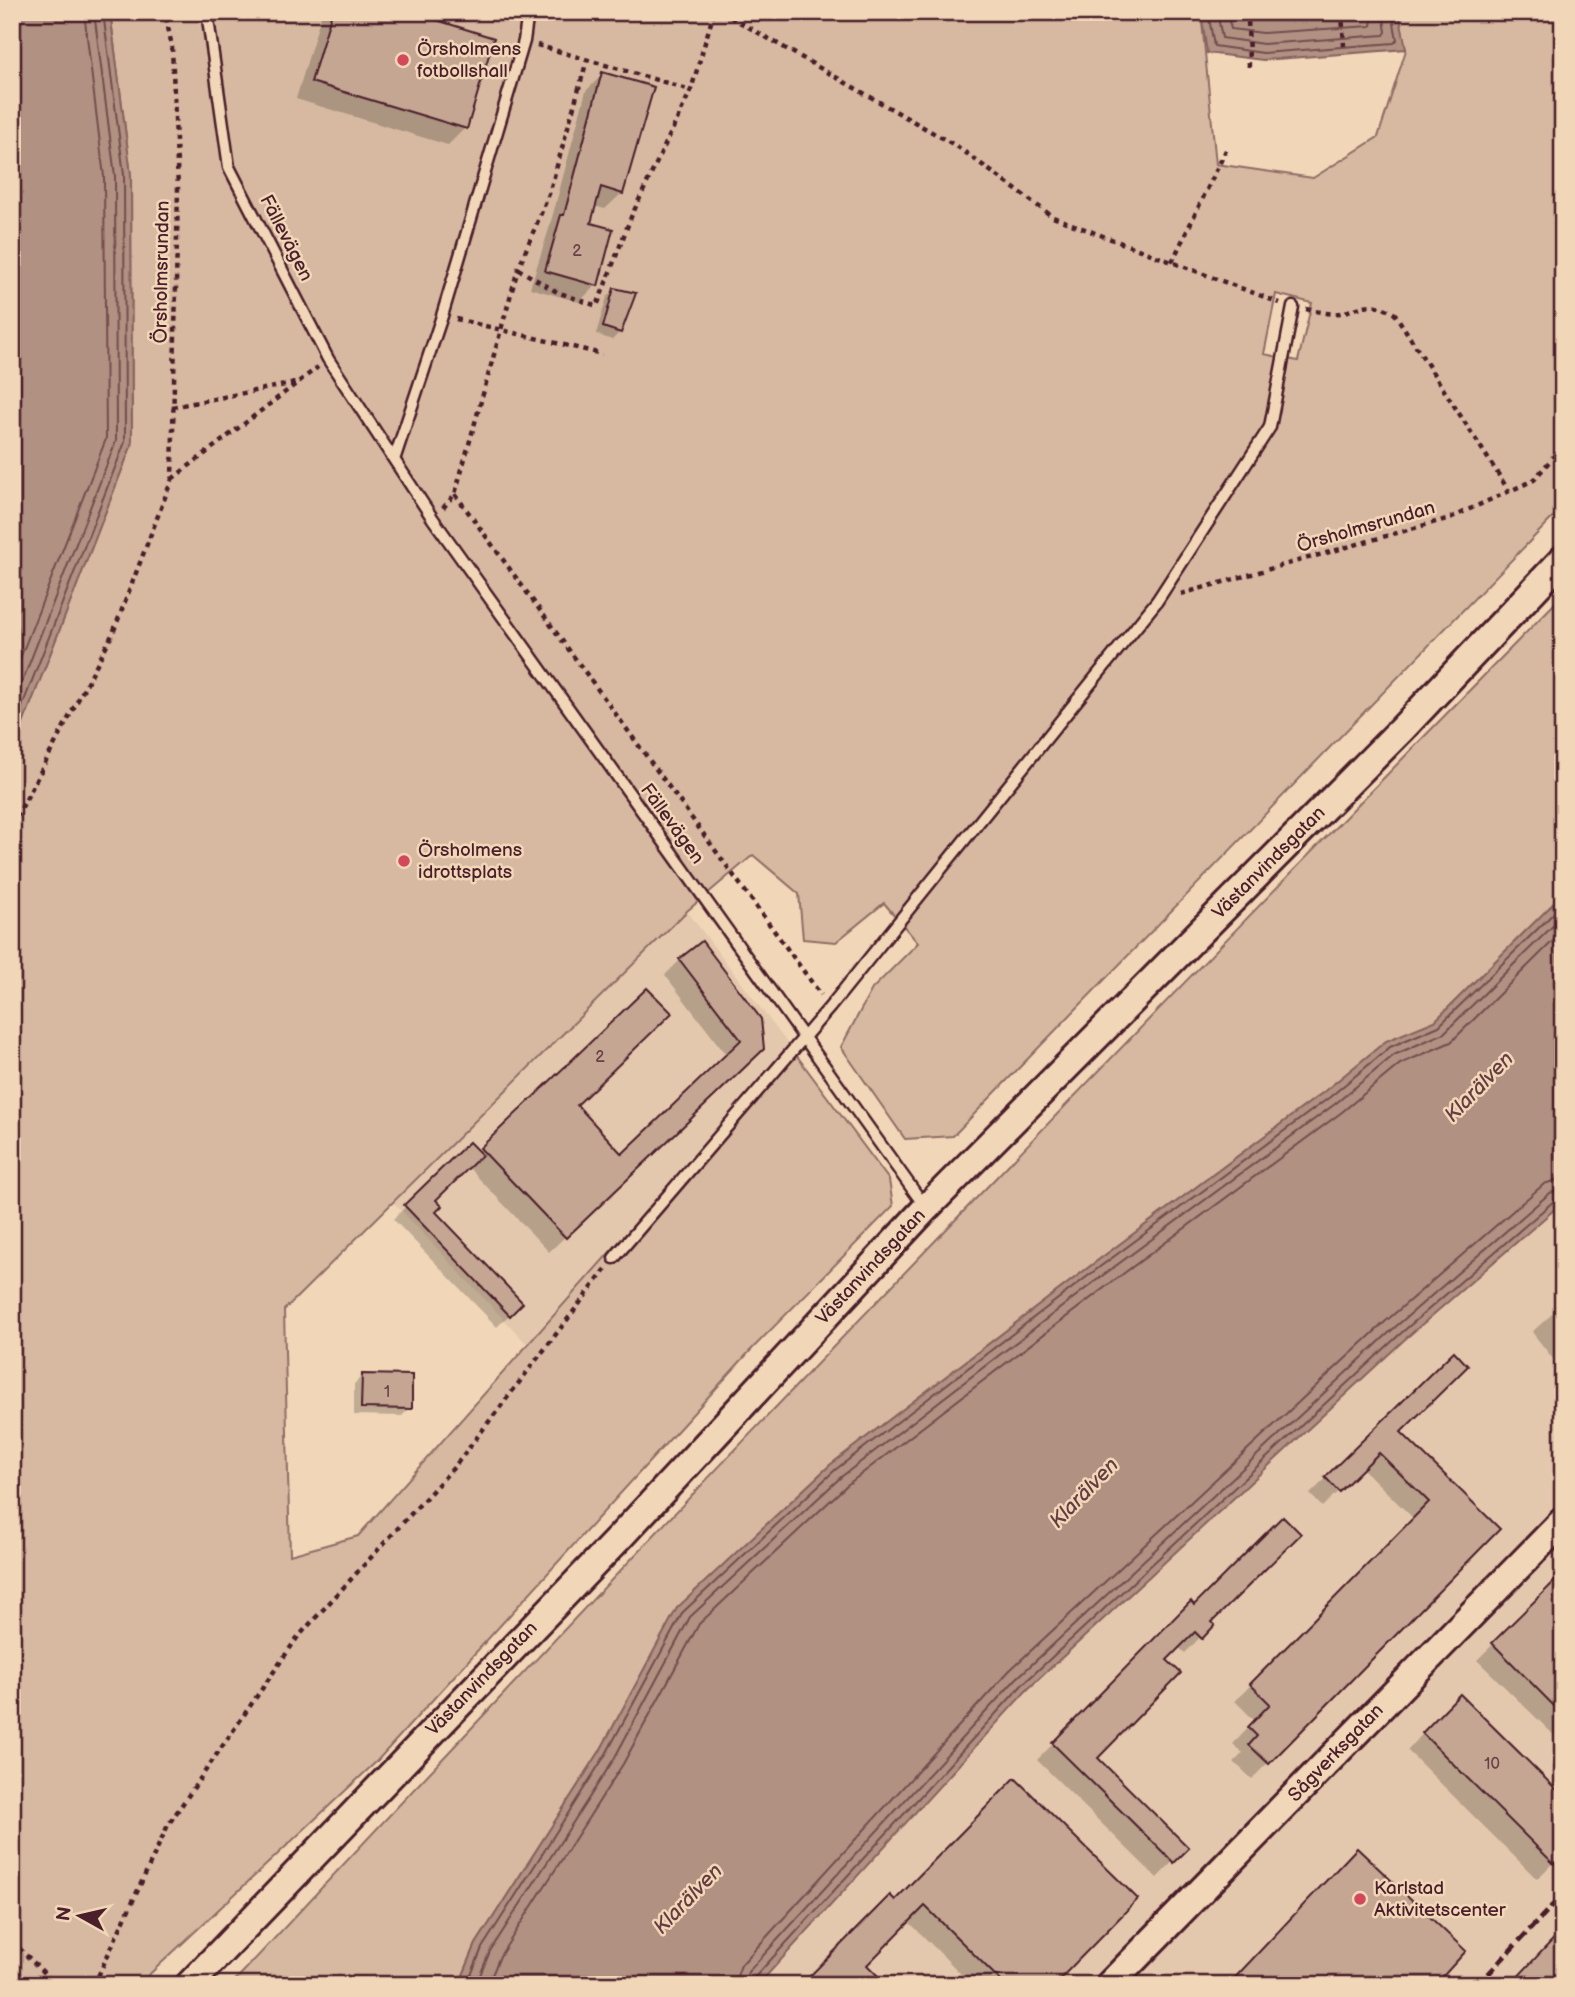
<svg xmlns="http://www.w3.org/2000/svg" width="1575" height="1997" font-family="'Balsamiq Sans',sans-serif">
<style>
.built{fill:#e4c8ad}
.green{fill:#d6b9a0;stroke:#906c66;stroke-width:2;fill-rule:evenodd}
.water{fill:#b19182;stroke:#88635f;stroke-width:2}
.shadow{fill:#0003}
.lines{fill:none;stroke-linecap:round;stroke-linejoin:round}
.shore{stroke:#734d4e;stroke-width:2}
.building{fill:#c5a693;stroke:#4a1f2b;stroke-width:2}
.lane-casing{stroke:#4a1f2b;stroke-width:15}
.secondary-casing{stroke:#4a1f2b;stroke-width:32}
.path{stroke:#4a1f2b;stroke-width:4.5;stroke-dasharray:5 5;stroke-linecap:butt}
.lane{stroke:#f1d7b8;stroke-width:10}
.secondary{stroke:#f1d7b8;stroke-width:26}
.rail{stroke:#4a1f2b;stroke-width:5;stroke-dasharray:10 5;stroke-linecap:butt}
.poi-dot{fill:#d1495b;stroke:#f1d7b8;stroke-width:2.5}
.labels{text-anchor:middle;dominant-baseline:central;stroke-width:5;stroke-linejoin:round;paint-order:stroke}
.number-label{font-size:16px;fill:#694145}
.poi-label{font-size:19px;fill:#4a1f2b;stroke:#f1d7b8;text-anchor:start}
.street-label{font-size:19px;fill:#4a1f2b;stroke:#f1d7b8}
.water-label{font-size:21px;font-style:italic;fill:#643c41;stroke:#f1d7b8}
</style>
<rect width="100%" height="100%" fill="#f1d7b8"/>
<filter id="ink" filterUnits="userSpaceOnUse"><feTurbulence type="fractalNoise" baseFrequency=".0143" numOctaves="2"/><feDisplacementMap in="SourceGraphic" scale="14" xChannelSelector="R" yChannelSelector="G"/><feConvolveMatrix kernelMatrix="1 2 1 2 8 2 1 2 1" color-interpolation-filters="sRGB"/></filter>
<g filter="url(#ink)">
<g class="built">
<polygon points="687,911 791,1048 528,1345 393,1202"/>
<polygon points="1563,1202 1563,1985 758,1985 1027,1690 1404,1340"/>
</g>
<g class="green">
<path d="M110 12H1201L1216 164 1313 178 1378 137 1406 50 1399 12H1563V507L953 1136 905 1139 841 1047 872 989 918 943 884 903 836 942 803 939 799 894 753 855 687 911 284 1310 290 1555 358 1536 791 1048 889 1180 893 1206 750 1351 376 1762 138 1985H12V752L132 444 131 175ZM1276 294 1312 303 1298 361 1264 354Z"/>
<path d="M1563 595V894L1435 1021 1386 1041 1325 1091 1093 1264 830 1465 677 1608 600 1751 476 1944 459 1985H231C668 1515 1113 1053 1563 595Z"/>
</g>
<g class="water">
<polygon points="12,12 110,12 131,175 132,444 12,752"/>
<polygon points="1201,12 1399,12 1406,49 1263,60 1207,53"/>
<polygon points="1563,894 1563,1202 1404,1340 1027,1690 758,1985 459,1985 476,1944 600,1751 677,1608 830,1465 1093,1264 1325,1091 1386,1041 1435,1021"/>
</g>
<g class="shadow">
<polygon points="322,12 405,12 465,128 448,145 296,99"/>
<polygon points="603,74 622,193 605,209 594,206 589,224 596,285 579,302 530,288 549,229 586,91"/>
<polygon points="615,289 620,332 612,340 596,334 607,297"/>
<polygon points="680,960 759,1019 747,1064 549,1252 468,1167 433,1200 434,1212 521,1303 497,1327 393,1219 469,1145 477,1153 647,990 574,1105 622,1156 727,1056 665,975"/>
<polygon points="1563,1304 1563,1351 1553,1359 1532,1332"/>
<polygon points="1453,1354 1398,1432 1498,1529 1252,1779 1234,1762 1243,1753 1233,1744 1255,1721 1235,1701 1414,1519 1362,1468 1322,1507 1310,1494"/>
<polygon points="362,1376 410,1408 402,1416 354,1415 354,1384"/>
<polygon points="1563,1575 1563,1744 1477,1660"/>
<polygon points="1191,1604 1212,1625 1185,1653 1178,1647 1165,1660 1095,1758 1186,1848 1157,1878 1037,1760"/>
<polygon points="1460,1696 1563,1853 1537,1879 1407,1750"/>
<polygon points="1015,1780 1051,1985 972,1985 908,1921 864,1965 803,1985 895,1902"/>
</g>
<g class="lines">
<g class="shore">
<polyline points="1208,12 1214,46 1263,53 1394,43 1397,40 1392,12"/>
<polyline points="1217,12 1222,38 1263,44 1384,35 1386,32 1383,12"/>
<polyline points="1227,12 1231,29 1263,33 1371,26 1373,12"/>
<polyline points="12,679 106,439 104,177 84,12"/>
<polyline points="12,708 116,441 115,176 94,12"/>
<polyline points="12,732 125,442 124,175 103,12"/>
<polyline points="467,1985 482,1948 606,1754 683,1612 835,1470 1097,1269 1330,1097 1390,1047 1439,1026 1563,904"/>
<polyline points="476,1985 490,1951 614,1759 690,1617 841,1477 1102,1276 1335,1104 1394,1055 1444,1033 1563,916"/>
<polyline points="488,1985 500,1956 623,1764 699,1624 847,1485 1108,1285 1342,1112 1400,1064 1451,1042 1563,931"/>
<polyline points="734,1985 741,1965 1009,1671 1386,1321 1544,1184 1563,1178"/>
<polyline points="744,1985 748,1972 1016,1679 1393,1329 1550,1193 1563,1189"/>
<polyline points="753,1985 755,1977 1022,1685 1399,1335 1555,1200 1563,1198"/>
</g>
</g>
<g class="building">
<polygon points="332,12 411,12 494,38 467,129 311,82"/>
<polygon points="602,72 654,87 623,194 601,187 591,223 613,229 598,286 545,271 561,215 564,215"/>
<polygon points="614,288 636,293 621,333 603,327"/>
<polygon points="702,941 761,1019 764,1049 566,1238 480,1148 647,988 672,1013 577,1105 622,1154 741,1040 679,959"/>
<polygon points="469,1142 482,1155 436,1200 442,1206 436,1212 523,1303 510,1316 404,1205"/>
<polygon points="1454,1351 1468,1366 1401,1432 1500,1529 1269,1764 1249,1745 1257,1736 1248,1727 1270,1704 1250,1684 1429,1502 1379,1453 1339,1492 1325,1477"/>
<polygon points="362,1374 412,1375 412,1409 361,1408"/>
<polygon points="1283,1516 1301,1534 1212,1622 1215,1625 1202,1639 1195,1632 1167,1660 1181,1673 1098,1758 1189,1848 1174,1863 1052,1743 1191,1601 1194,1605"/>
<polygon points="1563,1573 1563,1715 1492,1643"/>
<polygon points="1460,1694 1563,1796 1563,1856 1554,1864 1422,1733"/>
<polygon points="1015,1778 1138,1899 1054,1985 1005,1985 925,1906 867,1965 887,1985 801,1985 890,1895 895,1900"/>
<polygon points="1357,1848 1466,1951 1435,1985 1228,1985"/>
<polygon points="1563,1929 1563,1985 1510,1985"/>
</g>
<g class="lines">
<g class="lane-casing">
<g id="lane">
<polyline points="207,12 229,167 328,359 433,519 926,1208"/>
<polyline points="395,457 442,316 524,41 528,12"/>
<polyline points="614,1258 830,1007 1157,601 1270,427 1293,307"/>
</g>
</g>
<g class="secondary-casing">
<g id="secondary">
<polyline points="189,1985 619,1538 926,1208 1402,729 1563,559"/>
<polyline points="1109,1985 1563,1521"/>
</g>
</g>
<g class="path">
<polyline points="722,12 958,147 1053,217 1280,303"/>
<polyline points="1248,12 1249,70"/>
<polyline points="1342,12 1344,46"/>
<polyline points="537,45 691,90"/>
<polyline points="1172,262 1226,150"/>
<polyline points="518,269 557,292 597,306 631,217 691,90 714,12"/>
<path d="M1306 309C1316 311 1330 315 1340 313 1364 308 1370 298 1395 314L1509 491"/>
<polyline points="456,319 602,354"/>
<polyline points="172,407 295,383"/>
<polyline points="172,479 318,367"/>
<polyline points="455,494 821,995"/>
<polyline points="443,508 455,494 518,269 549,194 587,60"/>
<polyline points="1181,594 1450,518 1534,480 1563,445"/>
<polyline points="12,826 113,633 172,479 178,188 172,47 165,12"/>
<polyline points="12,1941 48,1977 51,1985"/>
<polyline points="94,1985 168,1825 297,1638 455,1466 606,1269"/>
</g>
<use href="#lane" class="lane"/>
<use href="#secondary" class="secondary"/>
<polyline class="rail" points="1478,1985 1563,1894"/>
</g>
</g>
<g class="poi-dot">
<circle cx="403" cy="60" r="7"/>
<circle cx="404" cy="861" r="7"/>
<circle cx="1360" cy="1899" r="7"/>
</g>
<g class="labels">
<g class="number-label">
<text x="577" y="251">2</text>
<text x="600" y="1057">2</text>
<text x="387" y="1392">1</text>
<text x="1492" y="1764">10</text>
</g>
<g class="poi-label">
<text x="417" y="49">Örsholmens<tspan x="417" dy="22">fotbollshall</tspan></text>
<text x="418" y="850">Örsholmens<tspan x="418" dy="22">idrottsplats</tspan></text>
<text x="1374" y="1888">Karlstad<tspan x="1374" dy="22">Aktivitetscenter</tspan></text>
</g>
<g class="street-label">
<text transform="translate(286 238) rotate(63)">Fällevägen</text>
<text transform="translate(162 272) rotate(-89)">Örsholmsrundan</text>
<text transform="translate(1366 527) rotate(-16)">Örsholmsrundan</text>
<text transform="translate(672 824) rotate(54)">Fällevägen</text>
<text transform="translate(1269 863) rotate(-45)">Västanvindsgatan</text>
<text transform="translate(871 1267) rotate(-47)">Västanvindsgatan</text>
<text transform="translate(482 1679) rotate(-46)">Västanvindsgatan</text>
<text transform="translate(1336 1753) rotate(-46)">Sågverksgatan</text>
</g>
<g class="water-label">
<text transform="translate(1479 1087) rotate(-46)">Klarälven</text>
<text transform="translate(1084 1493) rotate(-46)">Klarälven</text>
<text transform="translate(688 1899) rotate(-46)">Klarälven</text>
</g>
</g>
<rect width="1575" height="1997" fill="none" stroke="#f1d7b8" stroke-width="42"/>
<rect x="21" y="21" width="1533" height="1955" fill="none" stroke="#4a1f2b" stroke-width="2.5" filter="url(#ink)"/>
<g transform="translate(80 1916) rotate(278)" stroke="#f1d7b8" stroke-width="5" paint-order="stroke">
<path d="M0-5L12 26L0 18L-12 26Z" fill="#4a1f2b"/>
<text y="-10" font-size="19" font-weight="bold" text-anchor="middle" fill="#4a1f2b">N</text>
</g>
</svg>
